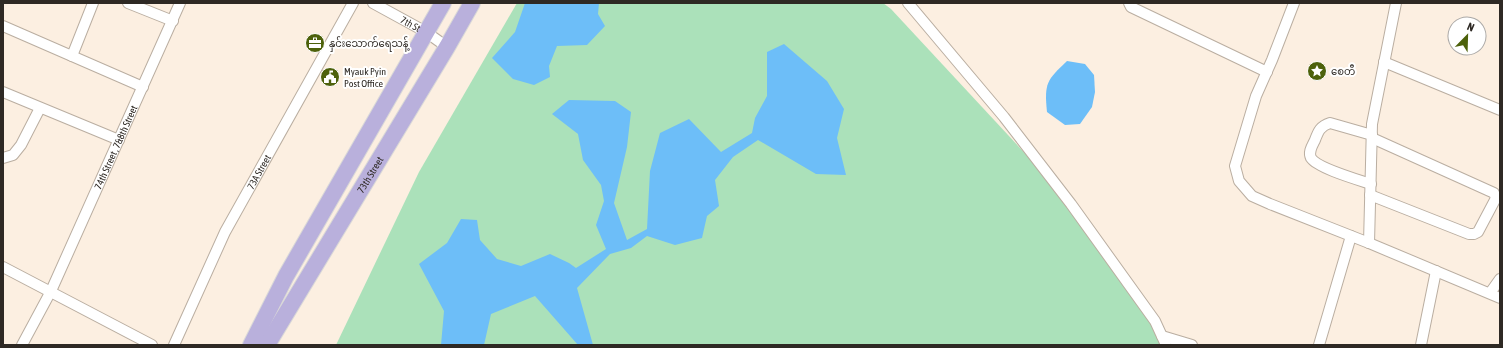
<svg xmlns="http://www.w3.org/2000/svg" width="1503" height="348" font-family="'Asap Condensed','Noto Sans Myanmar',sans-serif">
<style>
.green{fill:#abe1ba}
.water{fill:#6dbef8}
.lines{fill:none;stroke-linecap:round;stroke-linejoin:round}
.minor-casing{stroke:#baaea1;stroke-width:12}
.primary-casing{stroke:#d9d8d8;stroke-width:18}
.minor{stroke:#fff;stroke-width:10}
.primary{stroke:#b9b0dc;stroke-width:16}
.labels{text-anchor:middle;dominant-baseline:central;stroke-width:4;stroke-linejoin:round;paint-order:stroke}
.street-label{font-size:10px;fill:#2e2924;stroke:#fff}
.poi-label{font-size:10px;fill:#2e2924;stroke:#fff;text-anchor:start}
</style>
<rect width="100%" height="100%" fill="#fcefe1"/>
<polygon class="green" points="517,3 883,3 891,9 1033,162 1155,322 1161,345 336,345 419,172"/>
<g class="water">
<polygon points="525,3 599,3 598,14 605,26 587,45 557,46 549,66 550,77 534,85 513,79 492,58 515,32"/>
<polygon points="784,44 827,81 844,109 837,138 846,175 816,174 758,140 733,157 715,180 719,206 707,216 702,238 675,245 647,236 631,248 610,254 577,288 593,345 578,345 535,296 491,314 484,345 441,345 444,311 419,264 447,243 461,219 477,220 480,240 497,259 521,266 550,254 569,263 576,268 606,249 596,225 604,201 601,185 583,160 578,134 552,114 569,100 615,101 631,112 627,147 614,203 627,240 647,229 650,171 660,133 689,119 721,152 752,133 755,118 767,96 767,52"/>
<path d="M1067 61 1085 64 1094 75 1095 92 1092 107 1080 124 1065 125 1047 112C1044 83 1047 80 1067 61Z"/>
</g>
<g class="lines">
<g class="minor-casing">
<g id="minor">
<polyline points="128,3 173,21"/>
<path id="s1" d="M373 3 426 32 447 47"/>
<polyline points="908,3 1004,117 1071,204 1155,321 1166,345"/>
<polyline points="1129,3 1131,7 1267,72"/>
<polyline points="1294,3 1272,60 1256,96 1235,166 1239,181 1252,196 1270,204 1369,243 1500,298"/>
<polyline points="3,26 143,87"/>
<polyline points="72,56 93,3"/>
<polyline points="1384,62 1500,110"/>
<polyline points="3,92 119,140"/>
<polyline points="3,158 13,155 21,145 40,108"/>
<path d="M1371 184C1359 180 1317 168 1311 158 1308 152 1312 146 1315 140 1318 132 1320 126 1330 123L1372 135"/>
<polyline points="1370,195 1469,234 1474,234 1478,232 1496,198 1494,193 1372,138"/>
<polyline points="1369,243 1372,124 1396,3"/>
<polyline points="3,267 152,345"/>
<polyline points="1490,293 1500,279"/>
<polyline points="1162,336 1192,345"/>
<path id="s2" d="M22 345 51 291 180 3"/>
<path id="s3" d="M174 345 225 232 353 3"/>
<polyline points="1319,345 1351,236"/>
<polyline points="1421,345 1436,271"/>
</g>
</g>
<g class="primary-casing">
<g id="primary">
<polyline points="251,345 286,276 443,3"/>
<path id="s4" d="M267 345 447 47 472 3"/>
</g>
</g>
<use href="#minor" class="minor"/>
<use href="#primary" class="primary"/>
</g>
<defs>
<g id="office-disc" transform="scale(1)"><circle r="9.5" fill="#4d610b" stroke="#fff"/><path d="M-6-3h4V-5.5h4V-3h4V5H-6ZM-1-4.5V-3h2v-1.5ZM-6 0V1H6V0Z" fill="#fff"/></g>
<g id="sight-disc" transform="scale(1)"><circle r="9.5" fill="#4d610b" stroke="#fff"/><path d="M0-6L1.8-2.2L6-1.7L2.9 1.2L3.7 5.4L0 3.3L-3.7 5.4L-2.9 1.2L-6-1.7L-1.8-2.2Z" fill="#fff"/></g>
<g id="civic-disc" transform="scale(1)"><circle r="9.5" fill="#4d610b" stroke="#fff"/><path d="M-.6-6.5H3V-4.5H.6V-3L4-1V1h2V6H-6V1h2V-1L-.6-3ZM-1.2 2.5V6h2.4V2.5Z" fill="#fff"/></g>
</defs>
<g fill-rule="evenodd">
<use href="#office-disc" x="315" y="43"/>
<use href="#sight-disc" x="1317" y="71"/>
<use href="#civic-disc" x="330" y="77"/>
</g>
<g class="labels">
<g class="street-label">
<text stroke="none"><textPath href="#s1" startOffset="43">7th St</textPath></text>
<text stroke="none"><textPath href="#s2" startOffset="219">74th Street , 7&amp;8th Street</textPath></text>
<text stroke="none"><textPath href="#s3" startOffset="193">73A Street</textPath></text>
<text stroke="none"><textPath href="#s4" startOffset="199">73th Street</textPath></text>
</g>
<g class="poi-label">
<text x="329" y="43">နှင်းသောက်ရေသန့်</text>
<text x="344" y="71">Myauk Pyin<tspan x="344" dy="12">Post Office</tspan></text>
<text x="1331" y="71">စေတီ</text>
</g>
</g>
<rect width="1503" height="348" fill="none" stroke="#2e2924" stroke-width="8"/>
<g transform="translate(1467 36) rotate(23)"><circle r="19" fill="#ffffff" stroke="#aba9a7"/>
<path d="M0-3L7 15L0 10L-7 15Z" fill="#4d610b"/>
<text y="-6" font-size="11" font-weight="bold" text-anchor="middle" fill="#2e2924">N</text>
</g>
</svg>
